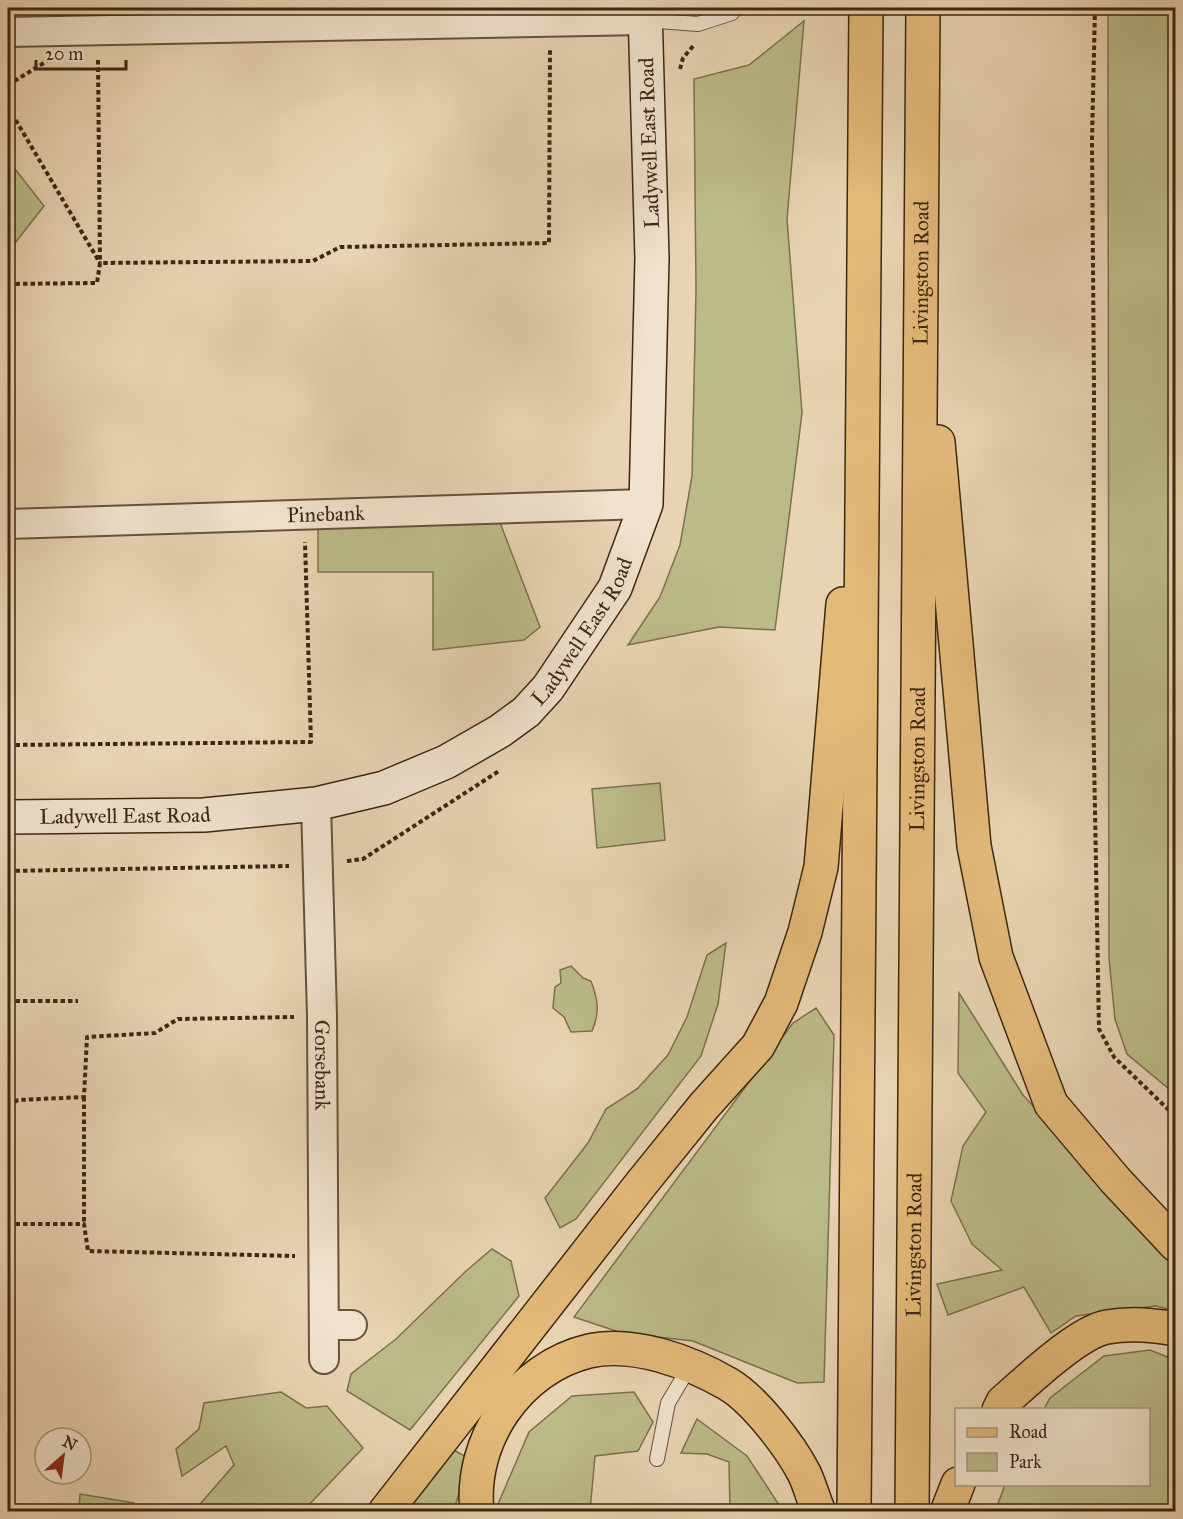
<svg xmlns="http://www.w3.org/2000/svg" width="1183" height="1519" font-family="'IM FELL Great Primer',serif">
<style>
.green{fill:#bbbb89;stroke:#7c714e;stroke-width:1.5}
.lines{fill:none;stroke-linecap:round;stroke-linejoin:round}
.lane-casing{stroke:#67523b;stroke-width:16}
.street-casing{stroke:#67523b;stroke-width:32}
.secondary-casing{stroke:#3c2713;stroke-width:36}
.primary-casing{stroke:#3c2713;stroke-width:36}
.path{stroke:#3c2713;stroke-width:4;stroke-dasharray:4.5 3;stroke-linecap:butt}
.lane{stroke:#f0e2cd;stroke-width:14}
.street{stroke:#f0e2cd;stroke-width:28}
.secondary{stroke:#f0e2cd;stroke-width:33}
.primary{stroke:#e4ba79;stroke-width:33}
.labels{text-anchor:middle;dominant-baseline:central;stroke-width:5;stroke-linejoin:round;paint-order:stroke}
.street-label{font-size:21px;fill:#3c2713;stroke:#f0e2cd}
</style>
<rect width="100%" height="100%" fill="#e8d3b2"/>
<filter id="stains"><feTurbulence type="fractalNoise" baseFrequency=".00333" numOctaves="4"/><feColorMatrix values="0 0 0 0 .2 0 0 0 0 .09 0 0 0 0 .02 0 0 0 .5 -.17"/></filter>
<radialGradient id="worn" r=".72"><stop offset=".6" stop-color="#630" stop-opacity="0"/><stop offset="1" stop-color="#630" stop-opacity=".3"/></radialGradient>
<g class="green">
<polygon points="1108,8 1175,8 1173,1040 1175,1094 1127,1054 1115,1019 1109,959"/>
<polygon points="804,21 787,219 802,413 775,630 719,627 628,645 660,597 680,545 692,476 696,290 694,79 749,65"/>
<polygon points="8,160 44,206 8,252"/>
<polygon points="499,520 540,627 524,640 433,650 433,572 318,572 318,527"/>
<polygon points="660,783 665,840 597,848 592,789"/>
<polygon points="726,943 718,1004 701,1056 576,1219 560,1228 545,1198 588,1143 606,1109 637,1089 668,1055 687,1017 707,955"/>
<path d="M571 966 583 978 591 981C598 999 600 1013 592 1031L571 1032 564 1017 553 1008 555 987 561 983 560 970Z"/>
<polygon points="959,993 1023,1095 1175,1261 1175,1311 1156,1306 1076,1316 1051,1333 1024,1287 948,1315 937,1284 1002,1270 972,1244 951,1201 963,1146 986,1112 958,1073"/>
<polygon points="816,1008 834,1035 824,1382 797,1383 693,1341 622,1333 574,1317 793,1023"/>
<polygon points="492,1249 511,1261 519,1296 410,1430 347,1391 351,1374 396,1339 466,1271"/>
<polygon points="1150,1350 1175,1360 1175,1511 995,1511 1005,1485 1148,1484 1148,1410 1044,1409 1050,1398 1104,1356"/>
<polygon points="281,1392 306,1408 327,1406 363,1448 303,1511 194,1511 234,1465 226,1446 182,1476 176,1449 199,1429 204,1403"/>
<polygon points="634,1392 653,1422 638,1451 595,1456 590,1511 499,1511 498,1504 529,1432 572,1396"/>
<polygon points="697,1419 747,1456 783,1511 730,1511 729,1462 707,1454 681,1453"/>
<polygon points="452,1449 468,1458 454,1511 404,1512"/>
<polygon points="80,1494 134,1503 137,1511 79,1511"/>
</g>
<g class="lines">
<g class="lane-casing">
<g id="lane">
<polyline points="645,20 698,24 732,13 735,8"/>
<polyline points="657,1459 668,1403 690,1366"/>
</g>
</g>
<g class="street-casing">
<g id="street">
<polyline points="8,32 645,20"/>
<path id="s1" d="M8 524 646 504"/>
<path id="s2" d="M316 804 322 1016 324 1359"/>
<polyline points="325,1325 352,1325"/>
</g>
</g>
<g class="secondary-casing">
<g id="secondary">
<path id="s3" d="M8 817 204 815 316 804 384 788 446 762 500 731 526 712 548 688 615 588 646 504 652 258 645 8"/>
</g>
</g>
<g class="primary-casing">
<g id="primary">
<polyline points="938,442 974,846 996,957 1051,1104 1116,1181 1176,1245"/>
<path d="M999 1410 1003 1402C1026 1382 1078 1332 1107 1327 1128 1323 1154 1325 1176 1329"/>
<polyline points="385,1512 641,1184 704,1106 758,1046 781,1003 805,932 821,867 843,604"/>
<path d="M477 1512C469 1441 518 1368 589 1351 634 1341 690 1362 728 1384 755 1400 790 1446 804 1473 810 1485 813 1499 819 1512"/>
<polyline points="854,1512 866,8"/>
<path id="s4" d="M912 1512 923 8"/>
<polyline points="947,1512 958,1484"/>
</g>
</g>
<g class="path">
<polyline points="1095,8 1092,141 1094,392 1093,701 1099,1029 1114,1057 1176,1117"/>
<polyline points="98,60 100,263"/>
<polyline points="680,69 683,58 694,45"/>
<polyline points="8,85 47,61"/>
<polyline points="8,107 100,263"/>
<polyline points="8,284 97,283 100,263 313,261 340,247 549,243 550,50"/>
<polyline points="8,745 311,742 305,542"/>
<polyline points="347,861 363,859 499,771"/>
<polyline points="8,871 289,866"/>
<polyline points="8,1001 78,1001"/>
<polyline points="84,1097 84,1224"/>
<polyline points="8,1106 18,1100 84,1097 87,1037 155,1033 178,1019 294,1017"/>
<polyline points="8,1224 84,1224 88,1251 295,1256"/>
</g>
<use href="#lane" class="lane"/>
<use href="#street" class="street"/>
<use href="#secondary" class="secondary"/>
<use href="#primary" class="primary"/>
</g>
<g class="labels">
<g class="street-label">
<text transform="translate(649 143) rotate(-92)">Ladywell East Road</text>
<text stroke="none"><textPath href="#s4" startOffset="1239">Livingston Road</textPath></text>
<text stroke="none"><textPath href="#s1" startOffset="318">Pinebank</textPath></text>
<text stroke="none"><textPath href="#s3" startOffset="639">Ladywell East Road</textPath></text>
<text stroke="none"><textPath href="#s4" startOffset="753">Livingston Road</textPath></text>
<text stroke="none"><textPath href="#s3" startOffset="117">Ladywell East Road</textPath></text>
<text stroke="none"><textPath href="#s2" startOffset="261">Gorsebank</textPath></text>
<text stroke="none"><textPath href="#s4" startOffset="267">Livingston Road</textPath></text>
</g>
</g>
<rect width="1183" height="1519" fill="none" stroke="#e8d3b2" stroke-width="30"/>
<rect x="9" y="9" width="1165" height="1501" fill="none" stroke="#3c2713" stroke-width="3"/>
<rect x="15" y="15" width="1153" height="1489" fill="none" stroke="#3c2713" stroke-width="1.5"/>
<rect x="955" y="1408" width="195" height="78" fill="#f0e2cd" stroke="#a89783" stroke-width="1.5"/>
<rect x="967" y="1428" width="30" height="9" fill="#e4ba79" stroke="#a89783" stroke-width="1.5"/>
<text x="1009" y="1438" font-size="18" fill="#3c2713">Road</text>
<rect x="967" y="1453" width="30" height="18" fill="#bbbb89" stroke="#a89783" stroke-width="1.5"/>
<text x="1009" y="1468" font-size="18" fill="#3c2713">Park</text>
<g transform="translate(63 1456) rotate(28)"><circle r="28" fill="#f0e2cd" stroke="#a89783" stroke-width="1.5"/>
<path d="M0-4.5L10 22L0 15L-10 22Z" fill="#8f2418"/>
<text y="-9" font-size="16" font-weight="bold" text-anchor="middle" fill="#3c2713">N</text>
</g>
<path d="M36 60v9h90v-9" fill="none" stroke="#3c2713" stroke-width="3"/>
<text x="45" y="60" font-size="18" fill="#3c2713" stroke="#f0e2cd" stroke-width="4.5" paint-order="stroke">20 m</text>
<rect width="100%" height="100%" filter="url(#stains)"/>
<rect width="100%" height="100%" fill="url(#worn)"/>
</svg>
